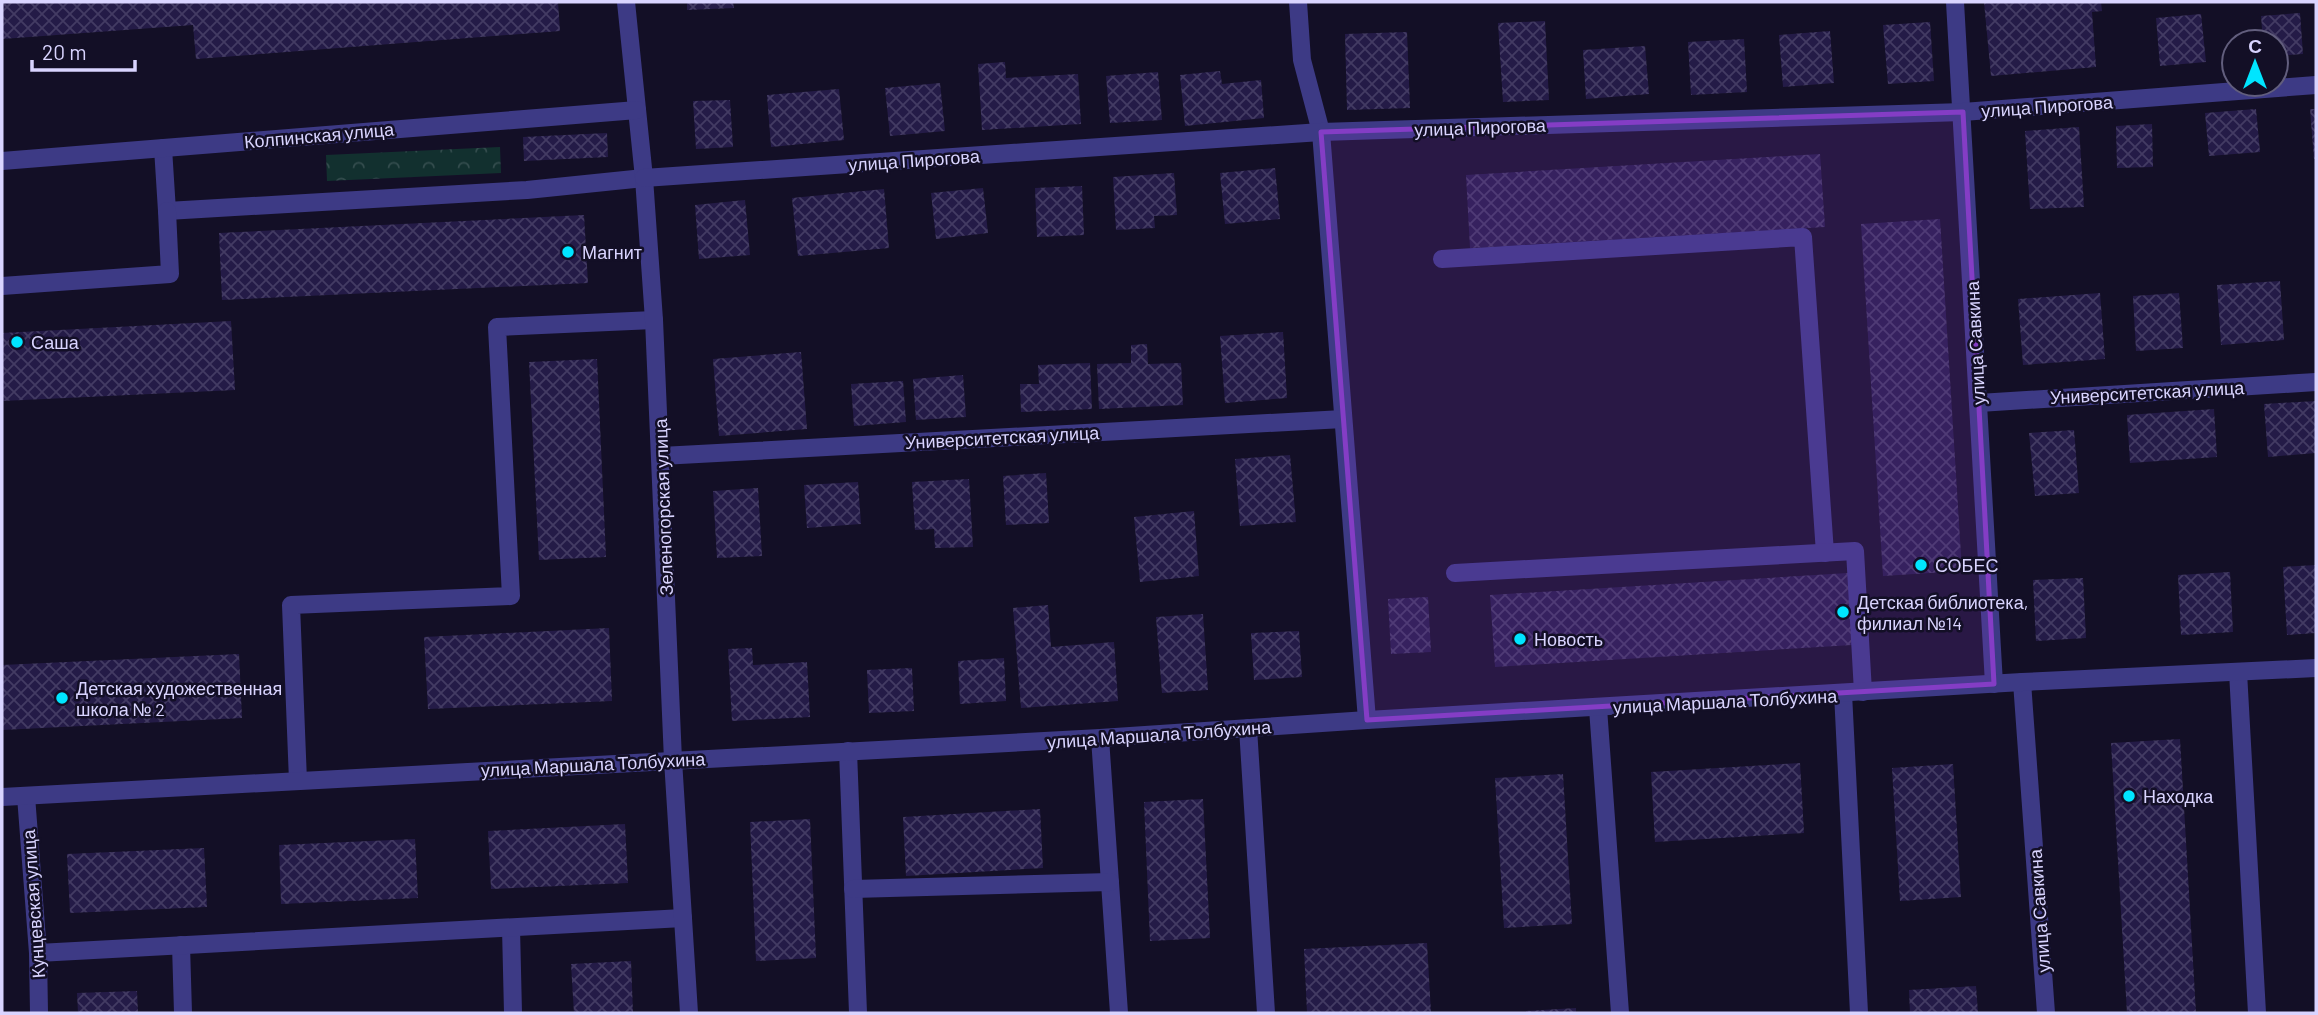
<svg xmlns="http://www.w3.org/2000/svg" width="2318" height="1015" font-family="Barlow,sans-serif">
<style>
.park{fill:url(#park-crowns)}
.building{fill:url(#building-cross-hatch)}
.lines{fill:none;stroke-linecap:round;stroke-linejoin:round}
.service{stroke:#3d3a85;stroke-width:18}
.minor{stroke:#3d3a85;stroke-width:18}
.marked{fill:#843dc5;fill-opacity:0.2;stroke:#843dc5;stroke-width:5;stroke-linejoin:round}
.poi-dot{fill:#00e5ff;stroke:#130f26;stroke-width:2.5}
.labels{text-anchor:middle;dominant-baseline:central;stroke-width:5;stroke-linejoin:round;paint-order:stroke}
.street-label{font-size:18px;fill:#d9d4ff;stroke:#130f26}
.poi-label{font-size:18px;fill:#d9d4ff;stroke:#130f26;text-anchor:start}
</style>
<defs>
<pattern id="park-crowns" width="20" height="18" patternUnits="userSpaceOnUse" patternTransform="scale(1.75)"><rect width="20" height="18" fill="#12302f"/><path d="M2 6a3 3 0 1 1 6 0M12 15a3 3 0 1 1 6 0" fill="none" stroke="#344d4e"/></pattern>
<pattern id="building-cross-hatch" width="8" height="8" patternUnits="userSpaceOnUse" patternTransform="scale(1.75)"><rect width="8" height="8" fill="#241b47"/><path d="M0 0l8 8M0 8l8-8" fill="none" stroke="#433b63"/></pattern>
</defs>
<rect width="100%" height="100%" fill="#130f26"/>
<polygon class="park" points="500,147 501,173 327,181 326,155"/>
<g class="building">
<polygon points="2,2 558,2 560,31 196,59 193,25 2,39"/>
<polygon points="687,2 733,2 734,8 687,10"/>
<polygon points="1984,2 2101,2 2102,11 2092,12 2096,67 1991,76"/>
<polygon points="2300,13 2303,54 2276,56 2276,42 2263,42 2261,16"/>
<polygon points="2201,14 2206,62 2160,66 2156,18"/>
<polygon points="1545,21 1549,100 1503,102 1498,23"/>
<polygon points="1930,22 1934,81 1888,84 1883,25"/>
<polygon points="1830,31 1834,83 1783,87 1779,35"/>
<polygon points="1407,32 1410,108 1347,110 1345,34"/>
<polygon points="1744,39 1747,92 1691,95 1688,42"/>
<polygon points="1645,46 1649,94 1586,99 1583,50"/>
<polygon points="1005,62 1006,78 1078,74 1081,124 982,130 978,64"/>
<polygon points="1220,71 1222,84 1261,80 1264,118 1185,126 1180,75"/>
<polygon points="1158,72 1162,120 1110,123 1106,76"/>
<polygon points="940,83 945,131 890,136 885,88"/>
<polygon points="839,89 844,140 771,147 767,95"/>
<polygon points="730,100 733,147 696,149 693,101"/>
<polygon points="2256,109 2260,152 2209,156 2205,113"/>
<polygon points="2310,109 2316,109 2316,159 2314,159"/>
<polygon points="2152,124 2153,167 2117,168 2116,126"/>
<polygon points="2079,127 2084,207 2030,209 2025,131"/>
<polygon points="607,133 608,157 524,161 523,137"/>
<polygon points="1820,154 1825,227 1470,248 1466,175"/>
<polygon points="1275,168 1280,219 1225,224 1220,173"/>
<polygon points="1174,173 1177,215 1154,216 1155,228 1116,230 1113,177"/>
<polygon points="1082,186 1084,235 1037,237 1035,188"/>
<polygon points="983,188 988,233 936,239 931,193"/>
<polygon points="884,189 889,248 798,256 792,198"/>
<polygon points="745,200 750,255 699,259 695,205"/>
<polygon points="584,215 588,283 222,300 219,233"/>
<polygon points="1940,219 1962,571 1883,576 1861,224"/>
<polygon points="2280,281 2284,340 2221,345 2217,285"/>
<polygon points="2100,293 2105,359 2023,365 2018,299"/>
<polygon points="2179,293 2183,348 2136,351 2133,296"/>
<polygon points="231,321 235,390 2,401 2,333"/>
<polygon points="1283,332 1287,398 1225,403 1220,336"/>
<polygon points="1147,344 1148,364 1181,363 1183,405 1099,409 1097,364 1131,363 1131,345"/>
<polygon points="801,352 807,429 719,436 713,359"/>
<polygon points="597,359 606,557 539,560 529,362"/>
<polygon points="1090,363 1092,409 1021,412 1020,384 1039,384 1038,365"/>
<polygon points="963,375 966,417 916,420 913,379"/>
<polygon points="903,381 906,422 854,426 851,384"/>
<polygon points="2316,401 2316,453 2268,457 2264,404"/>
<polygon points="2214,409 2217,457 2130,463 2127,415"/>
<polygon points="2074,430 2079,493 2035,496 2029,433"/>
<polygon points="1290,455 1296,522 1240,526 1235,459"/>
<polygon points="1046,473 1049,523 1006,525 1003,476"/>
<polygon points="969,479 973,547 935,548 934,529 915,530 912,482"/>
<polygon points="858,482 861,524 807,528 804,485"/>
<polygon points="758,488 762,556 717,558 713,491"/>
<polygon points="1194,511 1199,576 1140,582 1134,517"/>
<polygon points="2316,565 2316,633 2287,635 2283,567"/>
<polygon points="2230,572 2233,632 2181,635 2178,575"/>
<polygon points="1848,573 1852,645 1495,667 1490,595"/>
<polygon points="2083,578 2086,638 2036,641 2033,580"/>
<polygon points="1428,597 1431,652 1391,654 1388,599"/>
<polygon points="1048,605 1051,647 1114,642 1118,701 1021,708 1013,608"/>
<polygon points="1203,614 1208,690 1162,693 1156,617"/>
<polygon points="609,628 612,701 428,709 424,637"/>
<polygon points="1299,631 1302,677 1254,680 1251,633"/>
<polygon points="752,648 753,665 807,662 810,717 732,721 728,649"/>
<polygon points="239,654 242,718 2,730 2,665"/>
<polygon points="1004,658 1006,701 960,704 958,661"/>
<polygon points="912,668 914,711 869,713 867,670"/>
<polygon points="2180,739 2196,1013 2127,1013 2111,743"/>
<polygon points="1800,763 1804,833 1655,842 1651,772"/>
<polygon points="1953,764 1961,897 1900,901 1892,768"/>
<polygon points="1563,774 1572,924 1504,928 1495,778"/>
<polygon points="1203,799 1210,938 1150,941 1144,802"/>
<polygon points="1040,809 1043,868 906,876 903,817"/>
<polygon points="810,819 816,958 756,961 750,822"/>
<polygon points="625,824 628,883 491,889 488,831"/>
<polygon points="415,839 418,898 281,904 279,845"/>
<polygon points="204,848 207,907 70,913 67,854"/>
<polygon points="1427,943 1431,1013 1307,1013 1304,949"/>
<polygon points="631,961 633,1013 574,1013 571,964"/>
<polygon points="1976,986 1978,1013 1910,1013 1909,990"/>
<polygon points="137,991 138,1013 78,1013 77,993"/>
<polygon points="1576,1008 1576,1013 1526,1013 1526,1011"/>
</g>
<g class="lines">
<g class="service">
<polyline points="163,148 167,211 527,190 644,178"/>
<polyline points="1442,259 1803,237 1825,553"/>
<polyline points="2,286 170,274 167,211"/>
<polyline points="1455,573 1855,551 1863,692"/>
<polyline points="2238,672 2257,1013"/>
<polyline points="1843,693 1859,1013"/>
<polyline points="1598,708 1620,1013"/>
<polyline points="1248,728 1266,1013"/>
<polyline points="1100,738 1119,1013"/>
<polyline points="848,751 858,1013"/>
<polyline points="298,781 291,605 511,596 497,327 654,320"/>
<polyline points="853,889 1110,882"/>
<polyline points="511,928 513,1013"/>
<polyline points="181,945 183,1013"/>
<polyline points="38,953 683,918"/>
</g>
<g class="minor">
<polyline points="626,2 644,178 654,320 673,760 689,1013"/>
<polyline points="1298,2 1302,60 1321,132 1367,720"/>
<polyline points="1955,2 1994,684"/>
<polyline points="2,161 637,110"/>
<polyline points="644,178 1321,132 1963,112 2316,85"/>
<polyline points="1979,403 2316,382"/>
<polyline points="661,456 1343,419"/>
<polyline points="2022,682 2046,1013"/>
<polyline points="26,796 38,953 39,1013"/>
<polyline points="2,797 1100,738 1367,720 2022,682 2316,668"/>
</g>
</g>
<path class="marked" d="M1963 112 1994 684 1367 720 1321 132Z"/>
<g class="poi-dot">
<circle cx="568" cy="252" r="7"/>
<circle cx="17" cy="342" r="7"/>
<circle cx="1921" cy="565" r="7"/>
<circle cx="1843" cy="612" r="7"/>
<circle cx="1520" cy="639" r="7"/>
<circle cx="62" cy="698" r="7"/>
<circle cx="2129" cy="796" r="7"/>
</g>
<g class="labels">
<g class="street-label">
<text transform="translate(2047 106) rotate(-4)">улица Пирогова</text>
<text transform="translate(1480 127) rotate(-2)">улица Пирогова</text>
<text transform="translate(319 135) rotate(-5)">Колпинская улица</text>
<text transform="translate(914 160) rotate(-4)">улица Пирогова</text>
<text transform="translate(1975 343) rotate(-93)">улица Савкина</text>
<text transform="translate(2147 392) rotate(-3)">Университетская улица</text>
<text transform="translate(1002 437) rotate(-3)">Университетская улица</text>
<text transform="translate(663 507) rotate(-92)">Зеленогорская улица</text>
<text transform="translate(1725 701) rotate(-3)">улица Маршала Толбухина</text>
<text transform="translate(1159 734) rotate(-4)">улица Маршала Толбухина</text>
<text transform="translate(593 764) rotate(-3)">улица Маршала Толбухина</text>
<text transform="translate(33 904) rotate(-94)">Кунцевская улица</text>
<text transform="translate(2039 911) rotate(-94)">улица Савкина</text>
</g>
<g class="poi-label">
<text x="582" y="252">Магнит</text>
<text x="31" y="342">Саша</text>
<text x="1935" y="565">СОБЕС</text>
<text x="1857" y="602">Детская библиотека,<tspan x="1857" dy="21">филиал №14</tspan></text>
<text x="1534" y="639">Новость</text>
<text x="76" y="688">Детская художественная<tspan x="76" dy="21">школа № 2</tspan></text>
<text x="2143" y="796">Находка</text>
</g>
</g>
<rect width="2318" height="1015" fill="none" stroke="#d9d4ff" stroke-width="7"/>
<g transform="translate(2255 63)"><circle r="33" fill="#130f26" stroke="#625e7d" stroke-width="2"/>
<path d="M0-5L12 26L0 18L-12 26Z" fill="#00e5ff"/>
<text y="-10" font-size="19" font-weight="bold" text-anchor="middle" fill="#d9d4ff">С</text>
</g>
<path d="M32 60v10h103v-10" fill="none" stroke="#d9d4ff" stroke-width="3.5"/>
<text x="42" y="60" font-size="21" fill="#d9d4ff" stroke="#130f26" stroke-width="5" paint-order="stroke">20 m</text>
</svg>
